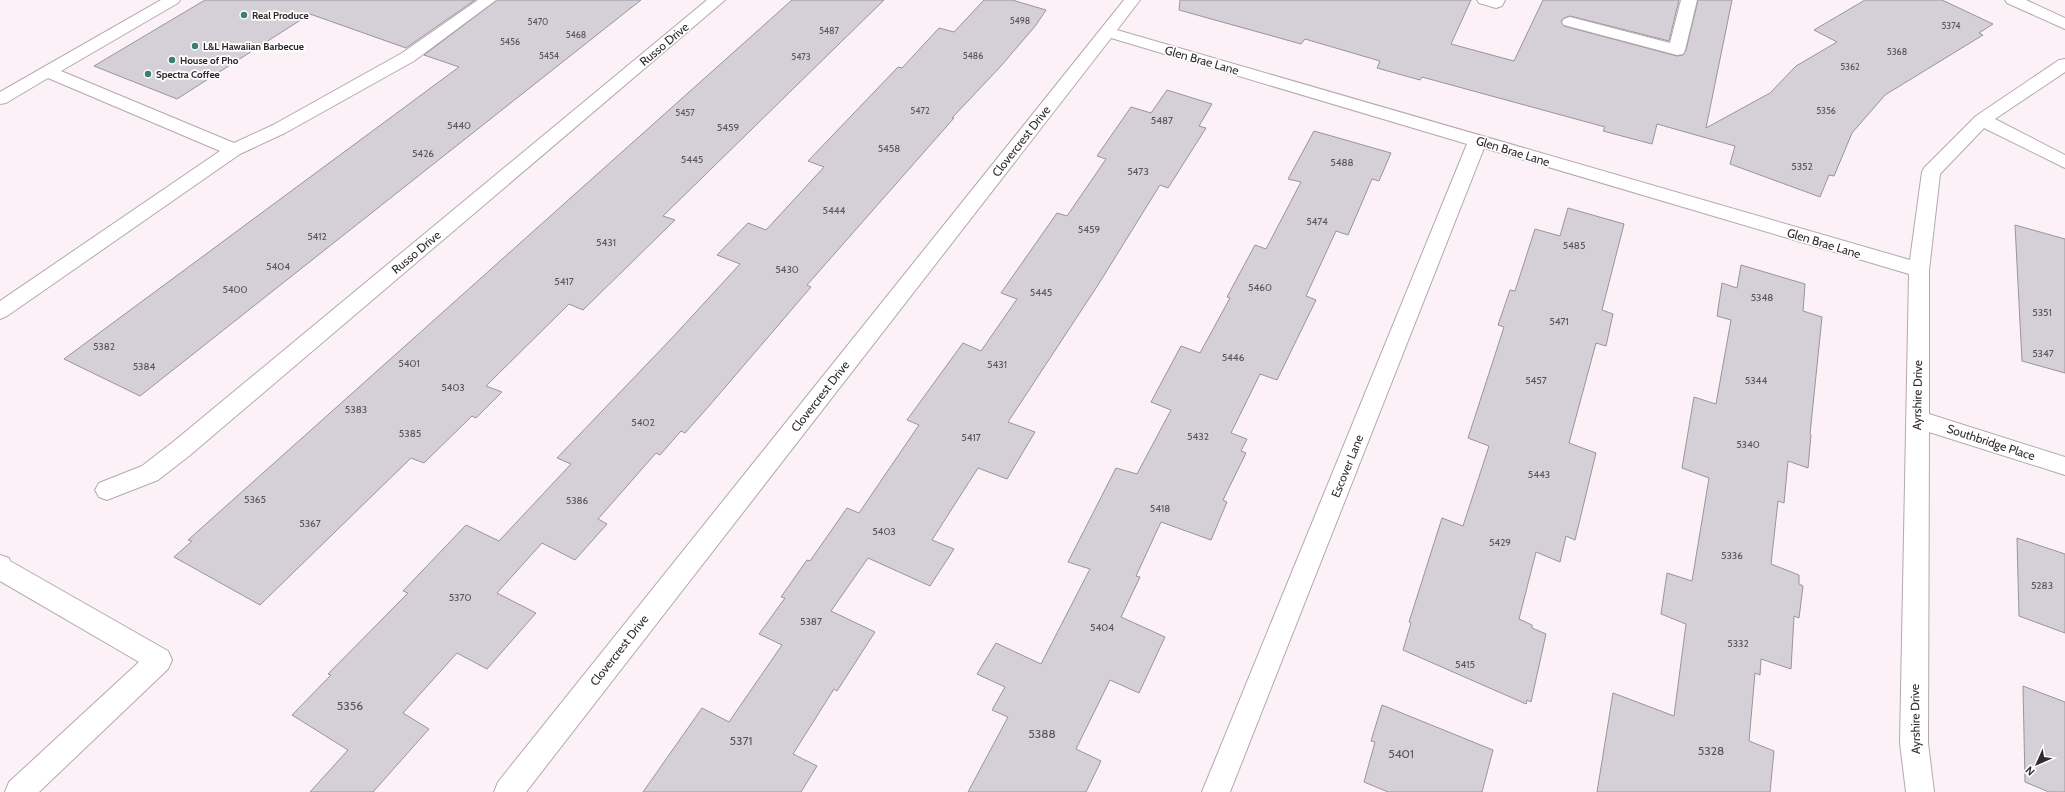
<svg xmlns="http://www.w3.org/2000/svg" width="2065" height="792" font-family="Cabin,sans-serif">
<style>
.building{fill:#d5cfd8;stroke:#9a949d}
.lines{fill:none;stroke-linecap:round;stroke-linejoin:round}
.minor-casing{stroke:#b3a9ad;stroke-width:2}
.minor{fill:#fff;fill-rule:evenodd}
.poi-dot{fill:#3a7f74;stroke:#fff;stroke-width:1.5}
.labels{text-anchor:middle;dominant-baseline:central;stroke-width:3.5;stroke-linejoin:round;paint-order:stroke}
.far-number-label{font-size:9px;fill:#595558}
.far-poi-label{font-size:10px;font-weight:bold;fill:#302c2d;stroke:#fff;text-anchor:start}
.number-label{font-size:10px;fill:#595558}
.street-label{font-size:12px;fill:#302c2d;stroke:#fff}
.near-number-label{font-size:12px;fill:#595558}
</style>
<rect width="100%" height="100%" fill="#fcf1f6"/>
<g class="building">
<polygon points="205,0 475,0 406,48 310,14 177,99 94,66"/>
<polygon points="497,0 641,0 140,396 64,359 459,67 424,55"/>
<polygon points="792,0 884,0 663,216 675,220 583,310 569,304 486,386 502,392 476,418 472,416 424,463 411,458 260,605 174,557 192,541 188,540"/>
<polygon points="984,0 1012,0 1046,10 1036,25 1001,66 952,118 954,118 807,285 811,287 709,406 685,433 681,431 660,455 656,453 598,519 607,524 575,560 542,543 497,593 536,613 487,669 457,653 403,713 429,729 373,792 310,792 348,750 292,715 331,675 328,674 408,593 403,591 466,525 499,541 571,464 557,458 672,338 740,264 717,255 748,223 766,230 824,167 808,161 898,67 902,68 939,28 954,32"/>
<polygon points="1180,0 1471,0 1451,44 1514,61 1543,0 1679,0 1669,41 1570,16 1564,18 1561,21 1564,26 1677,56 1683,55 1686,50 1698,0 1732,0 1706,128 1770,93 1796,66 1837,42 1814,30 1865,0 1942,0 1993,24 1979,33 1983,35 1885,95 1852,133 1834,176 1829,175 1820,197 1730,164 1735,146 1657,124 1652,144 1603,131 1605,127 1422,77 1420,80 1377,68 1380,61 1305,39 1301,44 1179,10"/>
<polygon points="1167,90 1212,104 1199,126 1206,128 1168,188 1160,185 1098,285 1008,422 1035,432 1007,479 978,468 932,540 954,549 930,586 868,558 831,611 875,632 837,691 834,689 793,754 817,766 801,792 643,792 702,708 729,722 782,645 759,634 785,598 781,597 807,560 810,561 847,508 859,513 919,425 907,420 963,343 981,351 1017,299 1001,293 1057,213 1067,216 1106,159 1097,156 1131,107 1151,113"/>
<polygon points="1314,131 1391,153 1379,181 1372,179 1348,235 1336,231 1306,296 1316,300 1277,380 1260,374 1231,433 1247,439 1241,451 1246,453 1223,500 1227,502 1211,540 1161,522 1136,576 1140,577 1121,617 1165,637 1139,693 1110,680 1076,749 1101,761 1086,792 968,792 1008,717 992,710 1005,687 977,674 996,643 1041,664 1090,569 1068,562 1116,468 1137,474 1171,410 1151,402 1181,346 1200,353 1230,298 1227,297 1255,245 1266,249 1301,182 1288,179"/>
<polygon points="1568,208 1624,224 1602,310 1613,314 1606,346 1596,343 1569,443 1596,453 1575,540 1566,536 1560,562 1536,552 1519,619 1532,625 1532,628 1546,634 1531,702 1527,700 1526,704 1403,650 1411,623 1409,622 1442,518 1463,526 1489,446 1468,438 1504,327 1498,325 1510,290 1515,291 1535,229 1560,236"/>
<polygon points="2015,225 2065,239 2065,373 2022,361"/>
<polygon points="1741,265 1805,284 1803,311 1822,317 1810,434 1811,435 1808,468 1788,461 1784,503 1778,501 1771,564 1799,575 1799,584 1803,586 1799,618 1794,616 1791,669 1761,659 1760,675 1755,673 1749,741 1774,751 1770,792 1597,792 1613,693 1674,716 1686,624 1661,614 1667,573 1692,581 1709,478 1682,468 1694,397 1716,404 1731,320 1717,316 1722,283 1737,288"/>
<polygon points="2017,538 2065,554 2065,633 2019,616"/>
<polygon points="2023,686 2065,702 2065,792 2049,792 2025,782"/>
<polygon points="1382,705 1493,750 1482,792 1388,792 1364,782 1375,742 1371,741"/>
</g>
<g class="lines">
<g class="minor-casing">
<g id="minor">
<polygon points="161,0 180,0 178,3 61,71 234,143 273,125 402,53 478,0 496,0 414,61 285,133 240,154 7,316 0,319 0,301 220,151 48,78 6,103 0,104 0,92"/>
<polygon points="707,0 725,0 189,456 158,480 107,500 99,497 95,490 99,483 142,466 173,442"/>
<polygon points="1124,0 1140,0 1117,30 1910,260 1922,172 1924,168 1976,116 2059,60 2065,59 2065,72 1995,119 2065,155 2065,168 1984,128 1940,174 1929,270 1929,414 2065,457 2065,475 1929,432 1928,743 1934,792 1906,792 1900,743 1909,274 1484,148 1230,792 1202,792 1467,144 1111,38 526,792 494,792 498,782"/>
<polygon points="1477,0 1505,0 1502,6 1496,8 1479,3"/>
<polygon points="1681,0 1697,0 1685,50 1683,54 1677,55 1564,25 1562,22 1564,19 1570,17 1670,43"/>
<polygon points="2005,0 2026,0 2065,18 2065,29 2007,3"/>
<polygon points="0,555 9,558 10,561 168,651 172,660 168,669 39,792 5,792 9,782 139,662 0,581"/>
</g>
</g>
<use href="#minor" class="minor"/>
</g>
<g class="poi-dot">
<circle cx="244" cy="15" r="4"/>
<circle cx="195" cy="46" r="4"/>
<circle cx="172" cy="60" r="4"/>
<circle cx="148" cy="74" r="4"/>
</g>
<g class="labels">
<g class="far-number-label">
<text x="1020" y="20">5498</text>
<text x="538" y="21">5470</text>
<text x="1951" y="25">5374</text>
<text x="829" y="30">5487</text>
<text x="576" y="34">5468</text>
<text x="510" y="41">5456</text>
<text x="1897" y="51">5368</text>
<text x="549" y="55">5454</text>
<text x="973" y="55">5486</text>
<text x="801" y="56">5473</text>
<text x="1850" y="66">5362</text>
<text x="920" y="110">5472</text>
<text x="1826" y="110">5356</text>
<text x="685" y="112">5457</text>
</g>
<g class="far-poi-label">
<text x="252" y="15">Real Produce</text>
<text x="203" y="46">L&amp;L Hawaiian Barbecue</text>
<text x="180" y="60">House of Pho</text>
<text x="156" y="74">Spectra Coffee</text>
</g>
<g class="number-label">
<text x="1162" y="120">5487</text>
<text x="459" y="125">5440</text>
<text x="728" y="127">5459</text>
<text x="889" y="148">5458</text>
<text x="423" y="153">5426</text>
<text x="692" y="159">5445</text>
<text x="1342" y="162">5488</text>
<text x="1802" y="166">5352</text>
<text x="1138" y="171">5473</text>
<text x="834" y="210">5444</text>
<text x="1317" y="221">5474</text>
<text x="1089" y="229">5459</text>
<text x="317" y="236">5412</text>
<text x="606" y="242">5431</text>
<text x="1574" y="245">5485</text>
<text x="278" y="266">5404</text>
<text x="787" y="269">5430</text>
<text x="564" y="281">5417</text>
<text x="1260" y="287">5460</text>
<text x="235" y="289">5400</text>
<text x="1041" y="292">5445</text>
<text x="1762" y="297">5348</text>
<text x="2042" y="312">5351</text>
<text x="1559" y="321">5471</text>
<text x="104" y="346">5382</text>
<text x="2043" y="353">5347</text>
<text x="1233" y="357">5446</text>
<text x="409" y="363">5401</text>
<text x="997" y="364">5431</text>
<text x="144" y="366">5384</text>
<text x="1536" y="380">5457</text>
<text x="1756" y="380">5344</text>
<text x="453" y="387">5403</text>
<text x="356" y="409">5383</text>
<text x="643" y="422">5402</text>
<text x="410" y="433">5385</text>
<text x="1198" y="436">5432</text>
<text x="971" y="437">5417</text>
<text x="1748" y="444">5340</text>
<text x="1539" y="474">5443</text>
<text x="255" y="499">5365</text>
<text x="577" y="500">5386</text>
<text x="1160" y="508">5418</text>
<text x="310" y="523">5367</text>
<text x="884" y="531">5403</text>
<text x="1500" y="542">5429</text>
<text x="1732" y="555">5336</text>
<text x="2042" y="585">5283</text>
<text x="460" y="597">5370</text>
<text x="811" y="621">5387</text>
<text x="1102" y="627">5404</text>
<text x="1738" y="643">5332</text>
<text x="1465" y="664">5415</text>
</g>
<g class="street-label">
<text transform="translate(664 44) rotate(-40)">Russo Drive</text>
<text transform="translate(1202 60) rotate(16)">Glen Brae Lane</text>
<text transform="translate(1021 141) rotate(-52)">Clovercrest Drive</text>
<text transform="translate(1513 151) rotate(17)">Glen Brae Lane</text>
<text transform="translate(1824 243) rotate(17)">Glen Brae Lane</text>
<text transform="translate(416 252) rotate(-40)">Russo Drive</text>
<text transform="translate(1917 395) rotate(-89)">Ayrshire Drive</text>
<text transform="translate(820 396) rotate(-52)">Clovercrest Drive</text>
<text transform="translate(1991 442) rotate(18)">Southbridge Place</text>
<text transform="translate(1347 466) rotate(-68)">Escover Lane</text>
<text transform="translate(619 650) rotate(-52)">Clovercrest Drive</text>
<text transform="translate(1915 719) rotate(-91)">Ayrshire Drive</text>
</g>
<g class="near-number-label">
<text x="350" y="705">5356</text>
<text x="1042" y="733">5388</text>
<text x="741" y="740">5371</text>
<text x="1711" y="750">5328</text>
<text x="1401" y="753">5401</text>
</g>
</g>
<g transform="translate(2037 764) rotate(225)" stroke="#ffffff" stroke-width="3" paint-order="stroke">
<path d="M0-3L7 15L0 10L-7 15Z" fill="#302c2d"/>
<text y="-6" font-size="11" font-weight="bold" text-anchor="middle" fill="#302c2d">N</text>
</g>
</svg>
